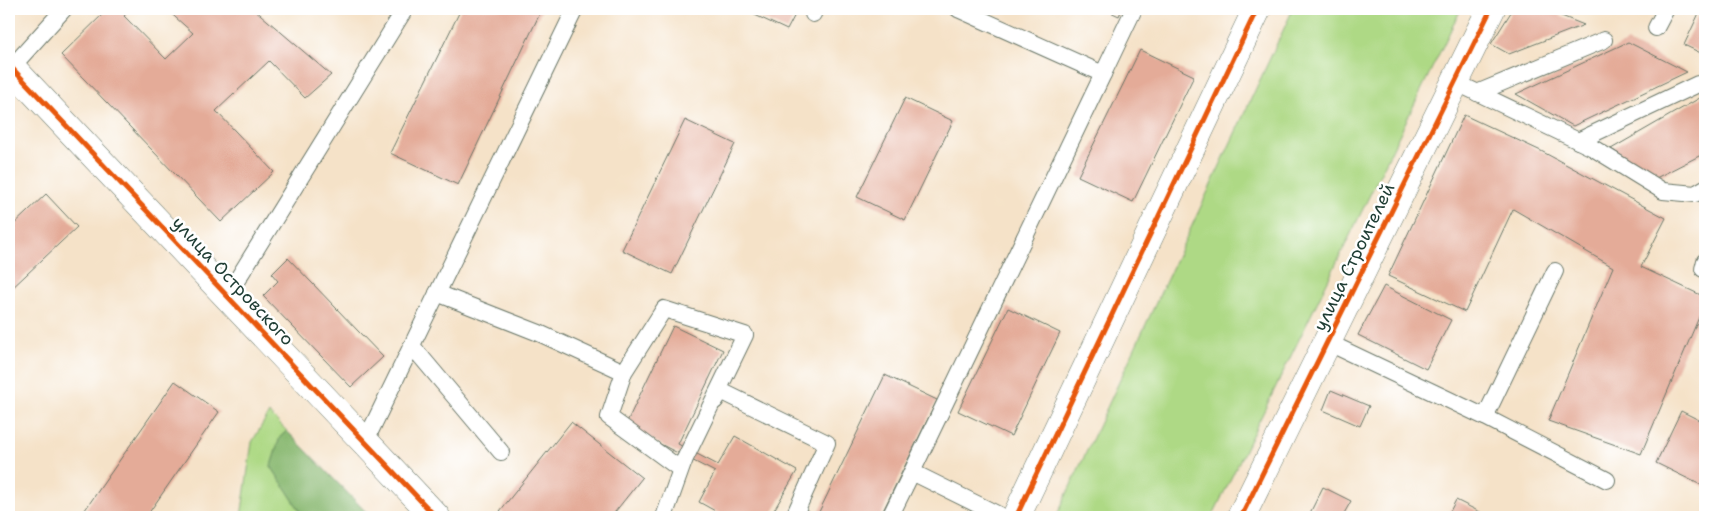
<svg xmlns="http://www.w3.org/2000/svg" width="1714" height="526" font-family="'Shantell Sans',sans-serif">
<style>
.green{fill:#aed985;stroke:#668b5c}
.forest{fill:#8ab972;stroke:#547b53}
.building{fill:#e4ab98}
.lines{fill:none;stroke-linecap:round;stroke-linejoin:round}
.service-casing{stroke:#6a7768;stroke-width:18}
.minor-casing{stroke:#6a7768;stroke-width:29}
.tertiary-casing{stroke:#6a7768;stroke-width:29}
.service{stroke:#fff;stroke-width:16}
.minor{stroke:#fff;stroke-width:28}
.tertiary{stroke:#fff;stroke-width:28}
.cycleway-casing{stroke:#fff;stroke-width:8}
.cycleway{stroke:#e8590c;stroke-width:5}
.labels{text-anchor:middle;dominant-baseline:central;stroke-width:5;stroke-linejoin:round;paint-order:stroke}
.street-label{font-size:18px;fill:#1f3d34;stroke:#fff}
</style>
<rect width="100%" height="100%" fill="#fff"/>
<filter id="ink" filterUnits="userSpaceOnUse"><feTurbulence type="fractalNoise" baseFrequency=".02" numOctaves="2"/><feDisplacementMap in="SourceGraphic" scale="10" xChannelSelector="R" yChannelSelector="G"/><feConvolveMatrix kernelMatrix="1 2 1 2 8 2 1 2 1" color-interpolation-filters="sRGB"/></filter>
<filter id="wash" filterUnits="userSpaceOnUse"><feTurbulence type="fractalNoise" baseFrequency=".0096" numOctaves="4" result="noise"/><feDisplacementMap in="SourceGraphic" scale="20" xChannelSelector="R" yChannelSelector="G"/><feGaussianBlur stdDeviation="1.12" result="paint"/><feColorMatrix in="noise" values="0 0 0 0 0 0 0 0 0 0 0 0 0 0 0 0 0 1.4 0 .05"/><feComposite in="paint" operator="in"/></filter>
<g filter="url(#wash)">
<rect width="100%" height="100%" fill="#f5e2c8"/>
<g class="green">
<polygon points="1293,9 1461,9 1212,517 1056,517"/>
<polygon points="269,413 287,431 280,437 271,466 304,517 241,517 252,442"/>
</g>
<polygon class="forest" points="287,431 371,517 304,517 271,466 280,437"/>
<g id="blocks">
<g class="building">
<polygon points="108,9 131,9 124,16 166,59 193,33 166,9 254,9 331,75 305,98 269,61 216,111 274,172 221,222 61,55"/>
<polygon points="461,9 542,9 458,185 390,153"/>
<polygon points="742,9 798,9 787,30"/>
<polygon points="1104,9 1122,9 1119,16"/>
<polygon points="1513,9 1544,9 1584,25 1509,54 1491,44"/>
<polygon points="1701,9 1705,9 1705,55 1684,45"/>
<polygon points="1628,42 1687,72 1573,126 1516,94"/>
<polygon points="1140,50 1194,76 1133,202 1078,176"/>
<polygon points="1705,95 1705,153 1656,178 1611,149"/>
<polygon points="905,98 953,121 905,220 857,197"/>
<polygon points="1464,115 1541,151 1666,218 1641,267 1705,297 1705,303 1641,454 1548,421 1613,267 1513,209 1465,312 1388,276"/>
<polygon points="685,120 735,144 672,274 622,250"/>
<polygon points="46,194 77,227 9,291 9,229"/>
<polygon points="288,258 383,357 351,387 263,296 278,281 272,274"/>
<polygon points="1384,286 1451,320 1426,369 1358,335"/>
<polygon points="1008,308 1060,333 1011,436 958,411"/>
<polygon points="673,326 723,350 678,444 718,465 735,436 797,471 770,517 726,517 699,502 715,472 625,426"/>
<polygon points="885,375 937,400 880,517 825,517 818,514"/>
<polygon points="175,381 219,412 146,517 80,517"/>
<polygon points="1331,390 1369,406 1360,426 1323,410"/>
<polygon points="1681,411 1705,423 1705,487 1656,463"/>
<polygon points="571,422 642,478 611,517 508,517 500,511"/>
<polygon points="1323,487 1351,501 1342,517 1308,517"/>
<polygon points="1456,500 1490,517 1447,517"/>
</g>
</g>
</g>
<g filter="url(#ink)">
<use href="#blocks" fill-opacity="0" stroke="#6a7768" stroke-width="1"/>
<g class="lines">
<g class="service-casing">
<g id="service">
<polyline points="958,9 1103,74 1134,9"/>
<polyline points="813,14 815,9"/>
<polyline points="1656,28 1666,9"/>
<polyline points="11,68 64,9"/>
<polyline points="1455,82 1593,148 1663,191 1695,194 1705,188"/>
<polyline points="1477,93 1604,40"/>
<polyline points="1578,141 1698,84"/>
<polyline points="1703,269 1705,261"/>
<polyline points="437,293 539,333 624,372 609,417 680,469 745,335 664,309 624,372"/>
<polyline points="227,296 405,9"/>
<polyline points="1327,342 1485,417 1555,271"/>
<polyline points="412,346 501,452"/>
<polyline points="715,401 721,391 827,443 795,514 802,517"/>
<polyline points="1485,417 1607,480"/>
<polyline points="365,442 575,9"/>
<polyline points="912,472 1103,74"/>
<polyline points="664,517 684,461"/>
<polyline points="890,517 912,472 1003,517"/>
</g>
</g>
<g class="minor-casing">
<g id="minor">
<polyline points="1016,517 1257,9"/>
<polyline points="1241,517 1491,9"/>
</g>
</g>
<g class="tertiary-casing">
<polyline id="tertiary" points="9,65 436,517"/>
</g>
<use href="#service" class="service"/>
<use href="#minor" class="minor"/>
<use href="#tertiary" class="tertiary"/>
<g class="cycleway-casing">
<g id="cycleway">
<polyline points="9,65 436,517"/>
<polyline points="1016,517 1257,9"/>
<polyline points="1241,517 1491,9"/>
</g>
</g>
<use href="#cycleway" class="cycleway"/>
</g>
</g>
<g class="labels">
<g class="street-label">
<text transform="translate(1354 257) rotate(-64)">улица Строителей</text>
<text transform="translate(233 281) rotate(47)">улица Островского</text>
</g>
</g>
<rect width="1714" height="526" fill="none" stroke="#fff" stroke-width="30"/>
</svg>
